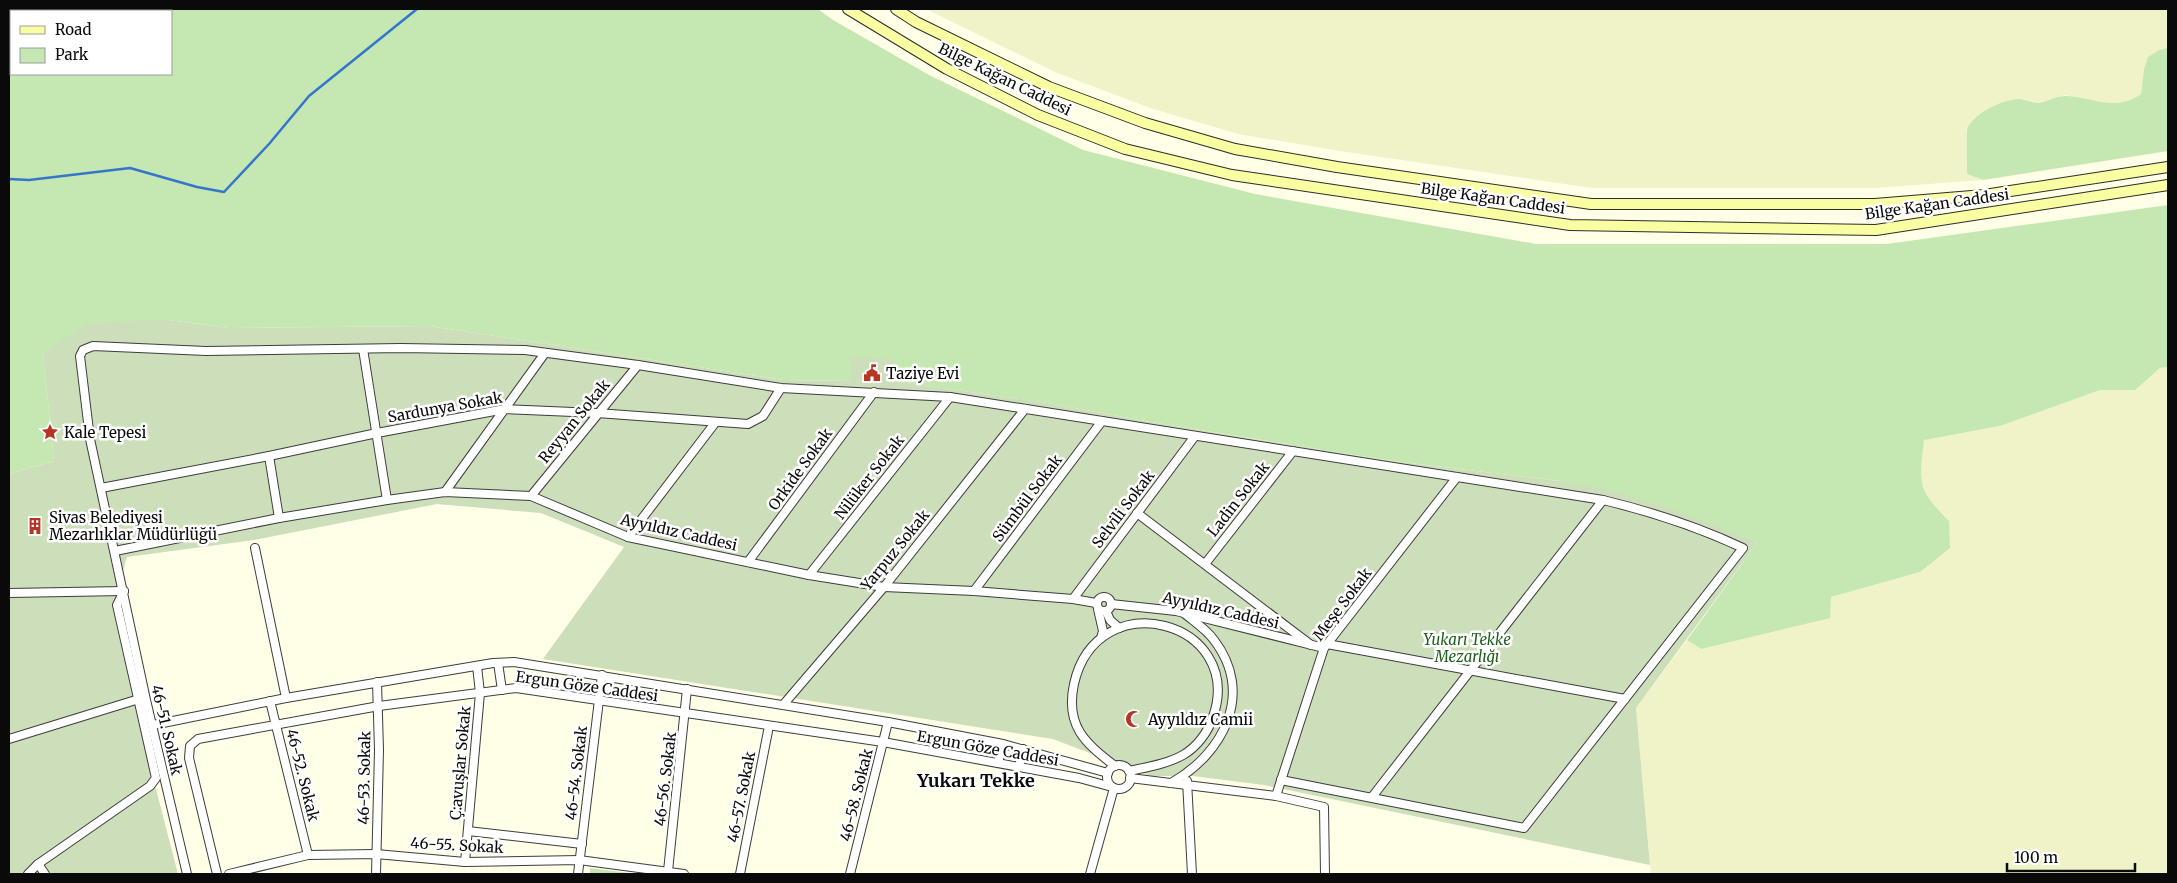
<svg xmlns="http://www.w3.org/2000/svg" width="2177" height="883" font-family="Merriweather,serif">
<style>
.farmland{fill:#f0f3c8}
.green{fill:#c5e7b2;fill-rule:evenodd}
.cemetery{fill:#cddeba}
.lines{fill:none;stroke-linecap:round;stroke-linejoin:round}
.stream{stroke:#3476cb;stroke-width:2.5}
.minor-casing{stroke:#3d3d3d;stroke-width:10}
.secondary-casing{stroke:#2c2c2c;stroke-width:12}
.minor{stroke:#fff;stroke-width:8}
.secondary{stroke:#fafea2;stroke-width:10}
.labels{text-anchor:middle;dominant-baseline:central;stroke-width:5;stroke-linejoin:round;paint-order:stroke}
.street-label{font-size:15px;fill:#0a0a0a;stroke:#fff}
.poi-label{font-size:15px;fill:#0a0a0a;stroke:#fff;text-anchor:start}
.park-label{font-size:15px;font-style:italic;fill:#1f5f1c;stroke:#fff}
.quarter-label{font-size:18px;font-weight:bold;fill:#0a0a0a;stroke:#fff}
</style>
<rect width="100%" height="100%" fill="#fffee7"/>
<g class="farmland">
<polygon points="926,9 2168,9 2168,48 2159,50 2144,69 2141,94 2130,102 2103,104 2065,95 2036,103 2022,99 1995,105 1984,112 1974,120 1966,130 1967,174 1982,180 1875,188 1592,188 1340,151 1238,134 1150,108 1055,72"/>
<polygon points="2168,367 2168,874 1651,874 1636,708 1687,640 1701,649 1831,597 1920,572 1949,521 1929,501 1920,478 1923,440 2000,426 2100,390 2135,390 2160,368"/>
</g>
<g class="green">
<path d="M9 9H818L833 20 929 75 1083 150 1255 194 1536 244H1887L2168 205V367L2160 368 2135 390H2100L2000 426 1924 440C1919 484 1917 489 1949 521L1950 548 1920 572 1831 597 1830 618 1701 649 1687 640 1757 543 1560 481 1386 460 1151 422 1042 402 891 381 892 359 851 381 783 380 429 326 228 328 169 320 43 353 54 461 12 473 9 477ZM11 11H171V74H11Z"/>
<path d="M2168 48V151L1983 180 1967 174C1967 167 1966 132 1967 129 1976 112 2001 100 2019 99 2026 99 2031 103 2038 103 2048 101 2058 95 2068 96 2095 98 2116 112 2141 94L2144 69 2148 57 2159 50Z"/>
<polygon points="590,868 637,874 590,874"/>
</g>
<polygon class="cemetery" points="169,320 228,328 429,326 783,380 851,381 851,357 893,359 892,381 1042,402 1151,422 1385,460 1560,481 1611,490 1683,513 1757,543 1636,708 1650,865 1264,785 1193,776 1150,776 1053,739 543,659 624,547 541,513 437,504 254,540 127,557 114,603 136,712 178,874 9,874 9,477 12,473 54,461 43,353 88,323"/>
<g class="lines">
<polyline class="stream" points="9,179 29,180 130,168 197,187 224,192 269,144 309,96 417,9"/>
<g class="minor-casing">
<g id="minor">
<polyline points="363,349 387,500"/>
<polyline points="269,456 279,518"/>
<polyline points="101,488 269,456 377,433 505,409 597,413 748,424 763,416 781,388"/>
<polyline points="445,492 545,353"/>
<polyline points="531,496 638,365"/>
<polyline points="1137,513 1311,645"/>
<polyline points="628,537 715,423"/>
<polyline points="255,548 286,698"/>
<polyline points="115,551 279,518 387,500 445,492 531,496 628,537 809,575 884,587 974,591 1073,599 1096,603"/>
<polyline points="748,562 874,392"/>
<polyline points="1205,564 1293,451"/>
<polyline points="809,575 950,397"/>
<polyline points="974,591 1102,421"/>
<polyline points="9,593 124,591"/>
<circle cx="1104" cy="604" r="7"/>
<polyline points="1073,599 1195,436"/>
<polyline points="1111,604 1176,611 1324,648"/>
<polyline points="1098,609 1103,631 1101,638"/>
<polyline points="1106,611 1110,620 1119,628"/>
<polyline points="1327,644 1625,699"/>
<polyline points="498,663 502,690"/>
<polyline points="270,701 308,855"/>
<polyline points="783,705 884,587 1025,409"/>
<polyline points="153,725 286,698 493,663 514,662 888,722 1003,744 1108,773"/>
<polyline points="9,739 139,699"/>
<polyline points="998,763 1003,744"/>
<circle cx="1119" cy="777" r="12"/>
<path d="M1115 766C1085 743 1065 726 1074 684 1097 581 1246 621 1213 717 1208 732 1197 747 1183 755 1167 764 1147 767 1129 771"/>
<polyline points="1019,767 1023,749"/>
<polyline points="1130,778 1276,796 1324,807 1325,874"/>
<polyline points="1187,781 1192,874"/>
<path d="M1171 783C1223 754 1255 694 1214 640 1207 630 1195 622 1185 614"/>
<polyline points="1276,796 1324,648 1457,477"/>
<polyline points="1372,797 1603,500"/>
<polyline points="468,831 582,844"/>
<polyline points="465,862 480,693 477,666"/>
<polyline points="38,864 45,874"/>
<polyline points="668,871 687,689"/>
<polyline points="28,874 38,864 150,786 156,778 117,605 124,591"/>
<path d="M187 874 146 700 90 439 80 356 83 350 93 346 206 351 401 348 525 350 638 365 781 388 950 397 1603 500C1653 512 1696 526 1743 548L1524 828 1281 780"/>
<polyline points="217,874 189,758 190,746 198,739 379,706 516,688 883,742 1079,778 1112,787"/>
<polyline points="229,874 308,855 376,854 465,862 579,860 684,874"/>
<polyline points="376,874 379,750 377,682"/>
<polyline points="578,874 602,675"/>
<polyline points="740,874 769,726"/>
<polyline points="850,874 888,722"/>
<polyline points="1090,874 1114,788"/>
</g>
</g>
<g class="secondary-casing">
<g id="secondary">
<polyline points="848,9 947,69 1038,115 1125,149 1232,175 1570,225 1876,230 2168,185"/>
<polyline points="896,9 916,22 1049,87 1145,123 1235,149 1337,167 1591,204 1875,204 1984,195 2168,167"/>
</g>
</g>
<use href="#minor" class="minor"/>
<use href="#secondary" class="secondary"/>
</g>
<defs>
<g id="civic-bare" transform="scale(1.35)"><path d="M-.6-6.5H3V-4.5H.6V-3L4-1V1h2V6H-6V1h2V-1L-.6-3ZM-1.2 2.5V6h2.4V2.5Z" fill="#b73525" stroke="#fff" stroke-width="2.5" paint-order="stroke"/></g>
<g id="sight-bare" transform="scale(1.35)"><path d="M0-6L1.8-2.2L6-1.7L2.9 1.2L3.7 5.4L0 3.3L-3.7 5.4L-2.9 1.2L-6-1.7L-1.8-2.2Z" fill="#b73525" stroke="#fff" stroke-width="2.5" paint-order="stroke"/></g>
<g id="building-bare" transform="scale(1.35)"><path d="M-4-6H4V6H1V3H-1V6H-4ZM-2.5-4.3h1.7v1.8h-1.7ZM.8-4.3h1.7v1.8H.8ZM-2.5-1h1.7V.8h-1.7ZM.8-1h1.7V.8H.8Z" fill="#b73525" stroke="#fff" stroke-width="2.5" paint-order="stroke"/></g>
<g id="mosque-bare" transform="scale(1.35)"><path d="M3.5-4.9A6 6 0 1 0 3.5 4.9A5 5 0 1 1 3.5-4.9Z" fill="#b73525" stroke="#fff" stroke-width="2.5" paint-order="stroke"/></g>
</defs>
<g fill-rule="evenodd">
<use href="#civic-bare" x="872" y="373"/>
<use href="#sight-bare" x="50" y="432"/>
<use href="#building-bare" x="35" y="526"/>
<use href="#mosque-bare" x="1134" y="719"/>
</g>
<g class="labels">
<g class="street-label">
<text transform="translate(1005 79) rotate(26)">Bilge Kağan Caddesi</text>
<text transform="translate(1493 198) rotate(8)">Bilge Kağan Caddesi</text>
<text transform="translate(1937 204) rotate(-8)">Bilge Kağan Caddesi</text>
<text transform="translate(445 407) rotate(-10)">Sardunya Sokak</text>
<text transform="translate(574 421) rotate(-51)">Reyyan Sokak</text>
<text transform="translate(800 469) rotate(-54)">Orkide Sokak</text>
<text transform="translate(869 477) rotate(-52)">Nilüker Sokak</text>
<text transform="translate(1027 498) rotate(-53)">Sümbül Sokak</text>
<text transform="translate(1238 499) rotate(-52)">Ladin Sokak</text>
<text transform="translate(1123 509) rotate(-53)">Selvili Sokak</text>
<text transform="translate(679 532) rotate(13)">Ayyıldız Caddesi</text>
<text transform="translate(895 550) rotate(-51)">Yarpuz Sokak</text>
<text transform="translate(1342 604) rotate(-53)">Meşe Sokak</text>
<text transform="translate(1221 610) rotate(13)">Ayyıldız Caddesi</text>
<text transform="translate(587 686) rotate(8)">Ergun Göze Caddesi</text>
<text transform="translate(167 730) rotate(77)">46-51. Sokak</text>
<text transform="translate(988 748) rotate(10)">Ergun Göze Caddesi</text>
<text transform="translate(460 763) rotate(-85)">Ç:avuşlar Sokak</text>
<text transform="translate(576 773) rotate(-83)">46-54. Sokak</text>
<text transform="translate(303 775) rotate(76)">46-52. Sokak</text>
<text transform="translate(364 778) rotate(-89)">46-53. Sokak</text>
<text transform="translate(665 779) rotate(-83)">46-56. Sokak</text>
<text transform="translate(856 795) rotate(-76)">46-58. Sokak</text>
<text transform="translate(741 797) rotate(-79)">46-57. Sokak</text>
<text transform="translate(457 845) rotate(3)">46-55. Sokak</text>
</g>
<g class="poi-label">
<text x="886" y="373">Taziye Evi</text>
<text x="64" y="432">Kale Tepesi</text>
<text x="49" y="517">Sivas Belediyesi<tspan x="49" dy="17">Mezarlıklar Müdürlüğü</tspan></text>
<text x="1148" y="719">Ayyıldız Camii</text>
</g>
<g class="park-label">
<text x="1467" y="639">Yukarı Tekke<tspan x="1467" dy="17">Mezarlığı</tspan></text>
</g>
<g class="quarter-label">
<text x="976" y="780">Yukarı Tekke</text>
</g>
</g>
<rect width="2177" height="883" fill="none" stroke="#0a0a0a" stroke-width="20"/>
<rect x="10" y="10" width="162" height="65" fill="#ffffff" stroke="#9d9d9d"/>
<rect x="20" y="26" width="25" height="8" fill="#fafea2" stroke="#9d9d9d"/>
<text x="55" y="35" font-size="15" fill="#0a0a0a">Road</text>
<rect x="20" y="48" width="25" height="15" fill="#c5e7b2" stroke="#9d9d9d"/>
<text x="55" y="60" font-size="15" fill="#0a0a0a">Park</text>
<path d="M2007 863v8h128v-8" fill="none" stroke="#0a0a0a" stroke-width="2.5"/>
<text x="2014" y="863" font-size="15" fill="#0a0a0a" stroke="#ffffff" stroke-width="4" paint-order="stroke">100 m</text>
</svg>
